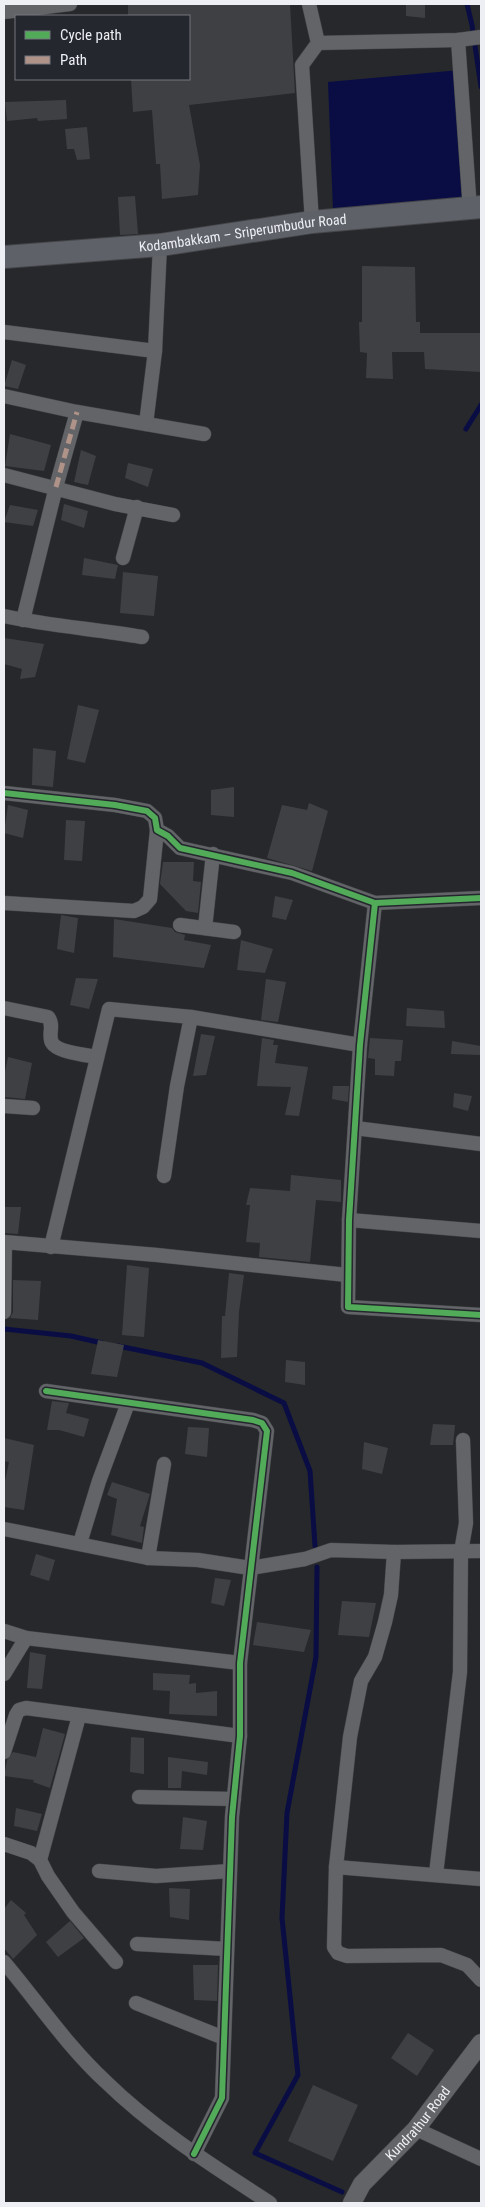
<svg xmlns="http://www.w3.org/2000/svg" width="485" height="2207" font-family="'Roboto Condensed',sans-serif">
<style>
.water{fill:#090d43}
.lines{fill:none;stroke-linecap:round;stroke-linejoin:round}
.stream{stroke:#090d43;stroke-width:5}
.building{fill:#3f4044}
.minor-casing{stroke:#444549;stroke-width:15}
.tertiary-casing{stroke:#444549;stroke-width:19}
.primary-casing{stroke:#444549;stroke-width:24}
.minor{stroke:#626467;stroke-width:14}
.tertiary{stroke:#626467;stroke-width:18}
.primary{stroke:#5e6168;stroke-width:22}
.quiet{stroke:#af9288;stroke-width:5;stroke-dasharray:10 5;stroke-linecap:butt}
.cycleway-casing{stroke:#24272e;stroke-width:9}
.cycleway{stroke:#51ab58;stroke-width:6}
.labels{text-anchor:middle;dominant-baseline:central;stroke-width:4;stroke-linejoin:round;paint-order:stroke}
.street-label{font-size:14px;fill:#edeff4;stroke:#24272e}
</style>
<rect width="100%" height="100%" fill="#26282c"/>
<polygon class="water" points="460,70 465,201 333,210 328,82"/>
<g class="lines">
<g class="stream">
<polyline points="467,4 472,25 481,87"/>
<polyline points="466,429 481,405"/>
<polyline points="4,1329 71,1336 102,1343"/>
<polyline points="118,1346 202,1363 284,1403 310,1471 315,1546"/>
<polyline points="317,1567 316,1657 287,1813 282,1918 298,2075 255,2153 342,2192"/>
</g>
</g>
<g class="building">
<polygon points="128,4 290,4 295,93 189,105 200,165 198,195 162,199 160,164 156,164 152,110 133,112 131,79 189,79 189,16 128,16"/>
<polygon points="406,4 425,4 425,18 406,16"/>
<polygon points="66,100 67,119 38,121 37,118 7,121 5,102"/>
<polygon points="87,127 90,159 77,160 74,149 67,149 65,129"/>
<polygon points="135,196 138,234 120,235 118,197"/>
<polygon points="362,266 415,267 416,322 420,322 420,333 481,333 481,372 425,369 424,352 392,352 393,379 366,378 367,353 360,352 359,322 362,322"/>
<polygon points="12,360 26,365 18,389 4,386"/>
<polygon points="10,434 51,445 44,471 5,466"/>
<polygon points="81,450 96,456 88,485 74,482"/>
<polygon points="128,463 153,469 148,487 125,478"/>
<polygon points="64,504 88,511 84,528 61,520"/>
<polygon points="10,505 38,510 33,526 4,522"/>
<polygon points="84,558 118,565 115,579 82,575"/>
<polygon points="123,572 158,576 154,616 120,613"/>
<polygon points="4,638 44,644 35,677 20,679 22,669 4,664"/>
<polygon points="78,705 99,710 85,763 67,759"/>
<polygon points="33,748 56,751 53,787 32,785"/>
<polygon points="234,787 234,817 211,815 211,790"/>
<polygon points="309,803 328,811 312,871 267,858 282,805 307,810"/>
<polygon points="8,805 28,810 23,838 4,833"/>
<polygon points="66,820 85,821 82,861 64,860"/>
<polygon points="163,862 194,862 193,881 201,882 198,913 186,911 160,884"/>
<polygon points="275,896 293,900 286,920 272,917"/>
<polygon points="61,915 78,918 74,953 57,949"/>
<polygon points="114,919 172,928 175,932 185,935 184,940 211,945 204,968 113,957"/>
<polygon points="241,940 273,949 265,973 237,970"/>
<polygon points="76,978 98,979 89,1009 70,1005"/>
<polygon points="266,979 286,982 278,1022 261,1020"/>
<polygon points="407,1008 444,1011 445,1028 406,1026"/>
<polygon points="201,1034 215,1036 206,1075 193,1076"/>
<polygon points="262,1038 274,1040 273,1045 278,1045 275,1063 308,1067 299,1116 285,1115 291,1087 257,1086"/>
<polygon points="370,1038 403,1040 401,1061 395,1061 394,1076 375,1075 375,1059 368,1058"/>
<polygon points="452,1041 481,1046 481,1055 451,1054"/>
<polygon points="8,1057 32,1063 25,1099 4,1097 4,1077"/>
<polygon points="333,1086 349,1086 348,1102 332,1099"/>
<polygon points="454,1093 472,1096 468,1111 453,1107"/>
<polygon points="291,1175 341,1180 341,1202 316,1200 310,1262 259,1257 260,1243 246,1242 250,1205 246,1205 250,1188 290,1191"/>
<polygon points="4,1207 21,1207 18,1234 4,1233"/>
<polygon points="127,1265 149,1268 144,1337 122,1335"/>
<polygon points="229,1273 244,1275 239,1312 237,1357 221,1358 222,1316 225,1316"/>
<polygon points="13,1280 41,1281 38,1320 10,1318 13,1312"/>
<polygon points="98,1340 124,1345 117,1377 91,1374"/>
<polygon points="286,1360 305,1362 305,1385 285,1382"/>
<polygon points="52,1401 69,1403 66,1413 89,1419 84,1437 59,1430 47,1430"/>
<polygon points="433,1424 455,1425 453,1445 430,1445"/>
<polygon points="188,1427 209,1428 207,1457 185,1454"/>
<polygon points="4,1438 34,1445 24,1510 4,1507 4,1486 9,1462 4,1461"/>
<polygon points="364,1442 388,1448 382,1474 362,1469"/>
<polygon points="112,1482 150,1494 140,1526 144,1527 142,1543 111,1535 117,1499 107,1495"/>
<polygon points="36,1554 55,1560 49,1581 30,1575"/>
<polygon points="215,1578 231,1580 224,1606 211,1603"/>
<polygon points="342,1601 376,1603 369,1637 338,1635"/>
<polygon points="257,1622 311,1630 304,1652 253,1645"/>
<polygon points="30,1652 46,1655 42,1689 27,1688"/>
<polygon points="153,1673 190,1675 189,1684 196,1683 196,1693 217,1691 217,1716 169,1714 170,1691 153,1690"/>
<polygon points="43,1728 65,1734 50,1788 33,1782 34,1780 4,1776 7,1760 13,1752 36,1757"/>
<polygon points="131,1737 144,1738 144,1774 130,1772"/>
<polygon points="168,1757 208,1762 207,1775 182,1771 181,1788 168,1788"/>
<polygon points="16,1808 42,1814 37,1831 14,1826"/>
<polygon points="183,1817 207,1821 203,1850 180,1849"/>
<polygon points="169,1888 190,1889 189,1920 170,1917"/>
<polygon points="11,1900 26,1913 24,1915 37,1935 13,1959 4,1948 4,1909"/>
<polygon points="70,1921 84,1938 58,1957 46,1942"/>
<polygon points="193,1965 218,1965 217,2001 194,2000"/>
<polygon points="408,2033 434,2050 417,2076 391,2058"/>
<polygon points="313,2085 358,2105 333,2161 288,2141"/>
</g>
<g class="lines">
<g class="minor-casing">
<g id="minor">
<polyline points="309,4 318,43 302,65 312,222"/>
<polyline points="4,12 70,4"/>
<polyline points="458,40 470,210"/>
<polyline points="318,43 458,40 481,37"/>
<polyline points="4,332 155,351"/>
<polyline points="4,396 77,412 204,434"/>
<polyline points="146,424 155,351 160,245"/>
<polyline points="4,475 115,504 173,515"/>
<polyline points="123,558 137,507"/>
<path d="M4 616C50 626 96 629 142 637"/>
<polyline points="23,620 56,487 77,412"/>
<polyline points="4,793 115,805 147,811 155,818 157,830 168,836 180,848 292,873 375,903 481,898"/>
<polyline points="4,903 134,911 143,907 150,899 157,830"/>
<polyline points="375,903 360,1045 349,1220 348,1307 481,1315"/>
<polyline points="180,925 234,932"/>
<polyline points="205,928 213,854"/>
<path d="M4 1008 48 1017C54 1025 49 1031 51 1040 53 1052 86 1055 97 1057"/>
<polyline points="4,1106 33,1108"/>
<polyline points="355,1128 481,1144"/>
<polyline points="164,1176 177,1086 191,1017"/>
<polyline points="349,1220 481,1231"/>
<polyline points="4,1242 157,1255 347,1275"/>
<polyline points="51,1247 109,1009 191,1017 360,1045"/>
<polyline points="4,1312 5,1243"/>
<polyline points="46,1391 253,1420 262,1423 267,1431 240,1663 240,1736 232,1817 222,2098 194,2154"/>
<polyline points="4,1529 148,1558 198,1560 250,1568 305,1559 331,1550 394,1552 481,1551"/>
<polyline points="80,1543 99,1481 128,1403"/>
<polyline points="394,1552 391,1595 385,1622 375,1657 361,1681 350,1737 336,1867 334,1947 338,1953 347,1956 441,1955 467,1965 481,1980"/>
<polyline points="148,1558 164,1464"/>
<polyline points="4,1631 26,1638 240,1663"/>
<polyline points="4,1674 26,1638"/>
<polyline points="4,1752 16,1715 19,1710 26,1708 240,1736"/>
<polyline points="139,1797 234,1799"/>
<polyline points="4,1844 31,1853 40,1860 48,1876 73,1912 116,1962"/>
<polyline points="40,1860 79,1716"/>
<polyline points="336,1867 481,1879"/>
<polyline points="99,1871 156,1876 230,1871"/>
<polyline points="436,1874 460,1672 461,1552 466,1523 463,1440"/>
<polyline points="137,1944 227,1949"/>
<path d="M4 1962C37 2001 67 2046 105 2081 154 2129 213 2166 270 2203"/>
<polyline points="136,2003 224,2038"/>
<polyline points="416,2129 481,2159"/>
</g>
</g>
<g class="tertiary-casing">
<g id="tertiary">
<path id="s1" d="M352 2203 362 2184 416 2129 481 2043"/>
</g>
</g>
<g class="primary-casing">
<g id="primary">
<path id="s2" d="M4 257 160 245 312 222 481 207"/>
</g>
</g>
<use href="#minor" class="minor"/>
<use href="#tertiary" class="tertiary"/>
<use href="#primary" class="primary"/>
<polyline class="quiet" points="56,487 77,412"/>
<g class="cycleway-casing">
<g id="cycleway">
<polyline points="4,793 115,805 147,811 155,818 157,830 168,836 180,848 292,873 375,903 481,898"/>
<polyline points="375,903 360,1045 349,1220 348,1307 481,1315"/>
<polyline points="46,1391 253,1420 262,1423 267,1431 240,1663 240,1736 232,1817 222,2098 194,2154"/>
</g>
</g>
<use href="#cycleway" class="cycleway"/>
</g>
<g class="labels">
<g class="street-label">
<text stroke="none"><textPath href="#s2" startOffset="240">Kodambakkam – Sriperumbudur Road</textPath></text>
<text stroke="none"><textPath href="#s1" startOffset="104">Kundrathur Road</textPath></text>
</g>
</g>
<rect width="485" height="2207" fill="none" stroke="#edeff4" stroke-width="10"/>
<rect x="15" y="15" width="175" height="65" fill="#24272e" stroke="#74777d"/>
<rect x="25" y="31" width="25" height="8" fill="#51ab58" stroke="#74777d"/>
<text x="60" y="40" font-size="15" fill="#edeff4">Cycle path</text>
<rect x="25" y="56" width="25" height="8" fill="#af9288" stroke="#74777d"/>
<text x="60" y="65" font-size="15" fill="#edeff4">Path</text>
</svg>
